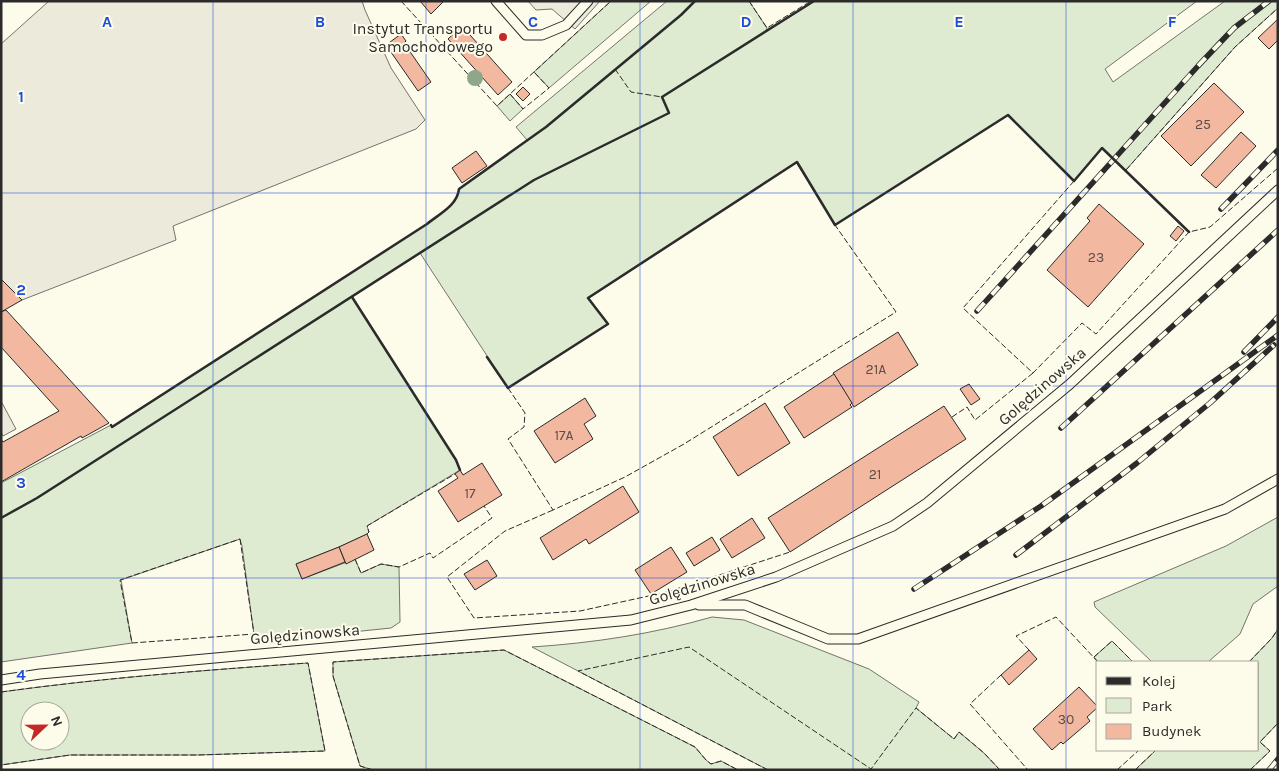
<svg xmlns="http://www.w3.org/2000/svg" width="1279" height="771" font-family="Karla,sans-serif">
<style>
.green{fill:#deebd1;stroke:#74746e;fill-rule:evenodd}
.parking{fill:#eceadb;stroke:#74746e}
.building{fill:#f2b8a0;stroke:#2b2b2b}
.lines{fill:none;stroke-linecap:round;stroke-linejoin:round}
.service-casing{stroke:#2b2b2b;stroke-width:11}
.service{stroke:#fdfbea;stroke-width:9}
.rail-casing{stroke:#2b2b2b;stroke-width:5.5}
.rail{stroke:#fdfbea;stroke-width:4;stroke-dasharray:11;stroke-linecap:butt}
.fence{stroke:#2b2b2b;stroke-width:1;stroke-dasharray:6 2.5;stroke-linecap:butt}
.wall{stroke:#2b2b2b;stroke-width:2.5}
.tree{fill:#8ea78a}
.grid{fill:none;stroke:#1d4ed8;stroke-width:1;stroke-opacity:0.55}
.poi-dot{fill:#c62828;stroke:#fdfbea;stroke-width:2}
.labels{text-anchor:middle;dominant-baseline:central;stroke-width:4;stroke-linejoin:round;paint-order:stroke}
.number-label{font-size:14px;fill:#5d4e48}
.poi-label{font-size:16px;fill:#2b2b2b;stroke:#fdfbea;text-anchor:end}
.street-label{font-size:16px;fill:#2b2b2b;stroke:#fdfbea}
.grid-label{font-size:16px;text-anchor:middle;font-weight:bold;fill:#1d4ed8;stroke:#fdfbea;stroke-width:4;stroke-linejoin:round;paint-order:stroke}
</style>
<rect width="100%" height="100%" fill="#fdfbea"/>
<g class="green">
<polygon points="611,1 651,1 549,88 534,72"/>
<path d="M667 1H749L767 28 765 32 814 1H1197L1105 69 1113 82 1225 1H1278V8L1235 47 1126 170 1102 148 1074 181 1008 115 835 225 796 162 589 298 608 324 508 388 420 253 352 297 456 460 460 470 367 526 369 532 367 534 339 547 296 564 302 579 355 559 361 573 381 564 399 567 400 622 391 628 255 642 242 546 240 539 121 580 132 643 1 662V483L111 425 113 427 427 224C439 214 457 206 459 189L527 140 516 127Z"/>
<polygon points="510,94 523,109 510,121 497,106"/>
<polygon points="1278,517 1278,586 1253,604 1240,634 1208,662 1152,662 1095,607 1094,602 1226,546"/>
<path d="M712 617 744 620 869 669 919 702 916 708 954 739 959 732 984 753 1000 770H768L532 647C593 643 653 634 712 617Z"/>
<polygon points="1278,629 1278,723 1260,742 1270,751 1250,770 1135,770 1156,750 1258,750 1258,662 1249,662 1272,638"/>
<polygon points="1112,641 1133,662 1098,662 1094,657"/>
<polygon points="504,650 695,747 706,760 711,764 721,761 738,770 373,770 360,766 333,676 333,662"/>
<path d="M308 663 325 751 198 755H70L1 765V692C103 678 206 670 308 663ZM30 711H60V741H30Z"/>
</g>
<g class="parking">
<polygon points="49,1 362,1 365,10 391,68 425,120 416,129 173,226 176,240 22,300 1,279 1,44"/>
<polygon points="528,1 600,1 575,29 552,9 536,10"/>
<polygon points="1,401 16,429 3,436 1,432"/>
</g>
<g class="building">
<polygon points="420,1 444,1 431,14"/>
<polygon points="1278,19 1278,40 1269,49 1258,38"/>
<polygon points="462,26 512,82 498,95 448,39"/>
<polygon points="401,34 406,41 404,43 431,82 418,91 386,45"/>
<polygon points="1214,83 1244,112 1191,166 1161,136"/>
<polygon points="523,87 530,94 523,101 516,94"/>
<polygon points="1241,132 1256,146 1216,188 1201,175"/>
<polygon points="476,151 487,166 462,183 452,168"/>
<polygon points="1099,204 1144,244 1088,307 1047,270 1090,221 1087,218"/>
<polygon points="1178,226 1184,231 1176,241 1170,236"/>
<polygon points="1,279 22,300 1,312"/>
<polygon points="6,310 109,423 82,438 81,436 1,482 1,439 3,442 59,411 1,347 1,312"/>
<polygon points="898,332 918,365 854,407 833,373"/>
<polygon points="834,374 852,403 850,405 852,407 804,438 784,407"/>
<polygon points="969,384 980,399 971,405 960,389"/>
<polygon points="585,398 596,416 584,424 593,439 555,463 534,431"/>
<polygon points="765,403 790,443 738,476 713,437"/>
<polygon points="944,406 966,439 790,552 768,518"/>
<polygon points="482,463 502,495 458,522 438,491 458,478 455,474 460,470 463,475"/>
<polygon points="623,486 639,512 589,544 586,539 553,560 540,538"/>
<polygon points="752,518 765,538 732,558 720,539"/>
<polygon points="367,534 374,550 346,564 339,547"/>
<polygon points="712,537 720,550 694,566 686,553"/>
<polygon points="339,547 345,562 302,579 296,564"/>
<polygon points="671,547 687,572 651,594 635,570"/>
<polygon points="487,560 497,576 475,590 464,574"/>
<polygon points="1029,650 1037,659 1009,685 1001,675"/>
<polygon points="1079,687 1098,707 1087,717 1090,721 1063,744 1061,742 1052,750 1033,729"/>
</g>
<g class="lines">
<g class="service-casing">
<g id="service">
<polyline points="496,1 526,35 542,35 566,25 588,1"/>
<polyline points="699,605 745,605 828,639 858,639 1225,509 1278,479"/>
<polyline points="1,680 40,674 631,620 691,605 776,577 893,526 927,503 1070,384 1278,190"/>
</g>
</g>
<use href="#service" class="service"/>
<g class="rail-casing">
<g id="rail">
<polyline points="1221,209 1278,150"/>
<polyline points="977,311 1198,66 1234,28 1269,1"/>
<polyline points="1244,352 1278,317"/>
<polyline points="1061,428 1278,230"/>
<polyline points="1016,555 1137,463 1210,403 1274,345"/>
<polyline points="914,589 1041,506 1278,335"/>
<polyline points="1269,770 1278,759"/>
</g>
</g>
<use href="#rail" class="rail"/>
<g class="fence">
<polyline points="401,1 497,106 611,1"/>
<polyline points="749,1 767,28 811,1"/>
<polyline points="615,69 631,92 662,97"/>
<polyline points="510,94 523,109 549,88 534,72"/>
<polyline points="1126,170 1235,47 1278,8"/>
<polyline points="1074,181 963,308 1033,373 1082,323 1096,334 1189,232 1210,227 1278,168"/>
<polyline points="508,388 525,413 524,427 508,439 553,510 625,477 684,444 896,312 835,225"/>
<polyline points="952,417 967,407 975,420 1033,373"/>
<polyline points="553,510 505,531 447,577 474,618 580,611 667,592 790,552"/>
<polyline points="367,534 369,532 367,526 455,474"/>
<polygon points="240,539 254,634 132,643 120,580"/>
<polyline points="355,559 361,573 381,564 399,567 430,553 433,558 492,518 484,506"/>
<polyline points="1029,650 1016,636 1056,617 1098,662"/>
<polyline points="1094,657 1112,641 1133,662"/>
<polyline points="1249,662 1272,638 1278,629"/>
<polyline points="1001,675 970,704 1028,770"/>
<path d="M1 692C103 678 206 670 308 663L325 751 198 755H70L1 765"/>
<polyline points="373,770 360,766 333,676 333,662 504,650 695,747 706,760 711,764 721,761 738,770"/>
<polyline points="768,770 578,671 689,647 871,769 916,708 954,739 959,732 984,753 1000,770"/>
<polyline points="1117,770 1139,750"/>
<polyline points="1135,770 1156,750"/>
<polyline points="1250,770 1270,751 1260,742 1278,723"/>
</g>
<g class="wall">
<polyline points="352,297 456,460 460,470"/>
<polyline points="487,357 508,388 608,324 588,298 797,162 835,225 1008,115 1074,181 1102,148 1189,232"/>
<path d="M111 425 112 427 427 224C439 214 457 206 459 189L546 127 681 15 695 1"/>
<polyline points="1,518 37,498 534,180 669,113 662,97 814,1"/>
</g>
</g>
<circle class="tree" cx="475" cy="78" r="8"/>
<path class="grid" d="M213 1V770M426 1V770M640 1V770M853 1V770M1066 1V770M1 193H1278M1 386H1278M1 578H1278"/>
<circle class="poi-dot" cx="503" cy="37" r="5"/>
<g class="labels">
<g class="number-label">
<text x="1203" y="124">25</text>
<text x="1096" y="257">23</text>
<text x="876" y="369">21A</text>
<text x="564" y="435">17A</text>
<text x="875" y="474">21</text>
<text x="470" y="493">17</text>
<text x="1066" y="719">30</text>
</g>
<g class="poi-label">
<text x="493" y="28">Instytut Transportu<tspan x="493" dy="18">Samochodowego</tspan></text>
</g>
<g class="street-label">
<text transform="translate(1042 386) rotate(-41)">Golędzinowska</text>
<text transform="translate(702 584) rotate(-17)">Golędzinowska</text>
<text transform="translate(305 634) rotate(-5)">Golędzinowska</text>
</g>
</g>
<g class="grid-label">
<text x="107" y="27">A</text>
<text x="320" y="27">B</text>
<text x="533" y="27">C</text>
<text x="746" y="27">D</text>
<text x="959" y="27">E</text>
<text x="1172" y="27">F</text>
<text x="21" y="102">1</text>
<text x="21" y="295">2</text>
<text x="21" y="488">3</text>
<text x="21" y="680">4</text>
</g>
<rect width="1279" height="771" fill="none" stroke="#2b2b2b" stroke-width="5"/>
<rect x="1096" y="661" width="162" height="90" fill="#fdfbea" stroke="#a9a89e"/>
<rect x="1106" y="677" width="25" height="8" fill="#2b2b2b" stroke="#a9a89e"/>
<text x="1142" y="686" font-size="15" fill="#2b2b2b">Kolej</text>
<rect x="1106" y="698" width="25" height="15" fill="#deebd1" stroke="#a9a89e"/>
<text x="1142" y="711" font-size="15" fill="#2b2b2b">Park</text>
<rect x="1106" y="724" width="25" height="15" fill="#f2b8a0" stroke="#a9a89e"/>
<text x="1142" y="736" font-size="15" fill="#2b2b2b">Budynek</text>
<g transform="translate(45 726) rotate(68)"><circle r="24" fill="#fdfbea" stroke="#a9a89e"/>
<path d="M0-4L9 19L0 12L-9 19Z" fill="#c62828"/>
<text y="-8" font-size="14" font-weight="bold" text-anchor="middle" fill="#2b2b2b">N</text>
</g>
</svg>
